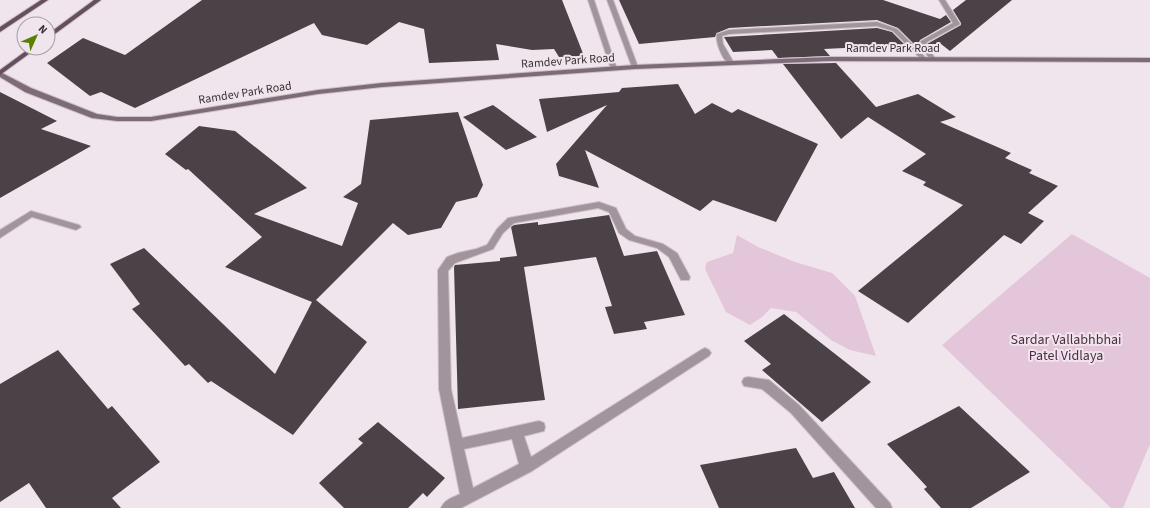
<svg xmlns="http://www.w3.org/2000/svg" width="1150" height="508" font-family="'Source Sans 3',sans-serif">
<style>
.green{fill:#e3c6d9}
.building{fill:#4a4247}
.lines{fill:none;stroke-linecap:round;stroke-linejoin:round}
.street-casing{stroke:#cbc1c7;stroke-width:2}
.secondary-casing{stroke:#cbc1c7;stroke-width:2}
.primary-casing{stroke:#cbc1c7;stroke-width:2}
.street{fill:#a1949c;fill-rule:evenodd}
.secondary{fill:#7e6b78;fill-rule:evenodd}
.primary{fill:#654f5e;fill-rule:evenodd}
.labels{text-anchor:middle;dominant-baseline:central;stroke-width:4;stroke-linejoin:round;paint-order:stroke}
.far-street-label{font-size:12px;fill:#363234;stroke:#f0e5ec}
.park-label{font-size:14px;fill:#532b48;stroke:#f0e5ec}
</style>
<rect width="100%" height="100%" fill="#f0e5ec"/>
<g class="green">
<polygon points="1072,234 1150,278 1150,444 1123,508 1111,508 942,345"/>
<polygon points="737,235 758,247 795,262 832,273 855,296 876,356 850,350 831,340 796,312 771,308 762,317 750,325 726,312 705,269 707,262 733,253"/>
</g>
<g class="building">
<polygon points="202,0 562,0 584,56 559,57 554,49 532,50 496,44 499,60 429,63 424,29 399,22 367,45 322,35 314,23 135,108 101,92 90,96 47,63 83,38 125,55"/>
<polygon points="619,0 883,0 940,19 946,15 951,22 920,40 918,45 915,45 898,28 877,20 729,28 717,33 715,37 639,44"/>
<polygon points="966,0 1012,0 950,51 941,44 927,44 961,25 961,23 953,10"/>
<polygon points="877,28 892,32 905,45 824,49 830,56 778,58 772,50 733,52 724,37"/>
<polygon points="836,63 876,107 918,94 956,117 940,122 1011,153 1005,158 1032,170 1029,173 1058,186 1028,213 1044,221 1021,244 1004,235 908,323 858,291 963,205 923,185 926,182 902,171 926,154 868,117 841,139 783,64"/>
<polygon points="678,84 695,114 712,103 732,113 738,109 818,144 776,222 713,200 700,211 585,150 599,188 559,176 556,164 607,105 547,132 539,99 619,92 622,88"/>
<polygon points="0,92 57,121 41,129 91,146 0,198"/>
<polygon points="493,105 537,137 506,150 463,117"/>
<polygon points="458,112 483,185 477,197 456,202 441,228 408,235 393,223 316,300 367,342 293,435 211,381 208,383 189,364 185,366 132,309 140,304 110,264 144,248 275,374 312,302 225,267 262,237 188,169 186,170 165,154 199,126 235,131 307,188 254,214 342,246 358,203 343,197 361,184 370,120"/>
<polygon points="609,215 624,256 657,251 685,315 644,322 647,329 614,334 605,307 612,306 596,257 524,267 545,400 458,409 454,267 455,265 500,261 500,258 517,256 511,227 514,225 538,222 538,225"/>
<polygon points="784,314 871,382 822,422 762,370 771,364 744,341"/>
<polygon points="58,350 108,409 112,406 160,462 112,498 121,508 46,508 29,483 0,502 0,384"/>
<polygon points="959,406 1030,472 971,508 941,508 924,489 927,487 887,444"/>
<polygon points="378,422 445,478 427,497 423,493 408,508 344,508 319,483 363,443 358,439"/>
<polygon points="796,448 813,478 834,472 855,508 719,508 700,465"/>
</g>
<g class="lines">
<g class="street-casing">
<g id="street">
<polygon points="588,0 594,0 617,69 616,70 611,69"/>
<polygon points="607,0 613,0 638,67 637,68 632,67"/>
<polygon points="939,0 945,0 960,24 927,42 925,45 936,59 933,61 931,60 919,45 921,41 953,23"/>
<path d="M877 22 897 29 926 58V60H922L893 31 877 26 729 34 722 36 723 44 734 63 731 65C723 62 715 42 717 34L729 30Z"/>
<path d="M599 202 616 208 626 229 635 236 663 244 677 253 690 277 689 280H681L669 257 657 248 629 240 619 233 609 212 598 208 514 223 503 233 493 249 455 263 448 271 451 389 462 438 539 421 544 423 545 427 544 431 524 436 531 457 701 350 705 348 709 350 711 353 709 356 532 471 461 508H441C444 500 452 498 460 494L439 389 438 270 447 257 458 253 476 249 487 245 497 229 508 218ZM512 439 519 464 473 488 464 449Z"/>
<polygon points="31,211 79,225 81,227 76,230 32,217 0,238 0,230"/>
<polygon points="748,377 769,380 799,405 890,503 892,508 876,508 791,413 762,389 744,386 742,382 744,378"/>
</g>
</g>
<g class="secondary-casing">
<polygon id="secondary" points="830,57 1150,58 1150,62 830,61 635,69 382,87 318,94 151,121 117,121 92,118 25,92 0,77 0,72 31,88 97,114 117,117 151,117 318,90 382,83 635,65"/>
</g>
<g class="primary-casing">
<g id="primary">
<polygon points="41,0 48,0 0,32 0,27"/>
<polygon points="94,0 101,0 48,39 48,34"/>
<polygon points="30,48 37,48 0,75 0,70"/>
</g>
</g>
<use href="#street" class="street"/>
<use href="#secondary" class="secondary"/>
<use href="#primary" class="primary"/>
</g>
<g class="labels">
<g class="far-street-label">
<text x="893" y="48">Ramdev Park Road</text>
<text transform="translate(568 61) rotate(-4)">Ramdev Park Road</text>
<text transform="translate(245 93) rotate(-9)">Ramdev Park Road</text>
</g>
<g class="park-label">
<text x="1066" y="340">Sardar Vallabhbhai<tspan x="1066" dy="16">Patel Vidlaya</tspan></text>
</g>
</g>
<g transform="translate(36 36) rotate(45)"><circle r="19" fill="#f0e5ec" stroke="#a69da2"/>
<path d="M0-3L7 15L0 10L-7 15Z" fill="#588001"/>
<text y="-6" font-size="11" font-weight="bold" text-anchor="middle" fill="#363234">N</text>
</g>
</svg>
